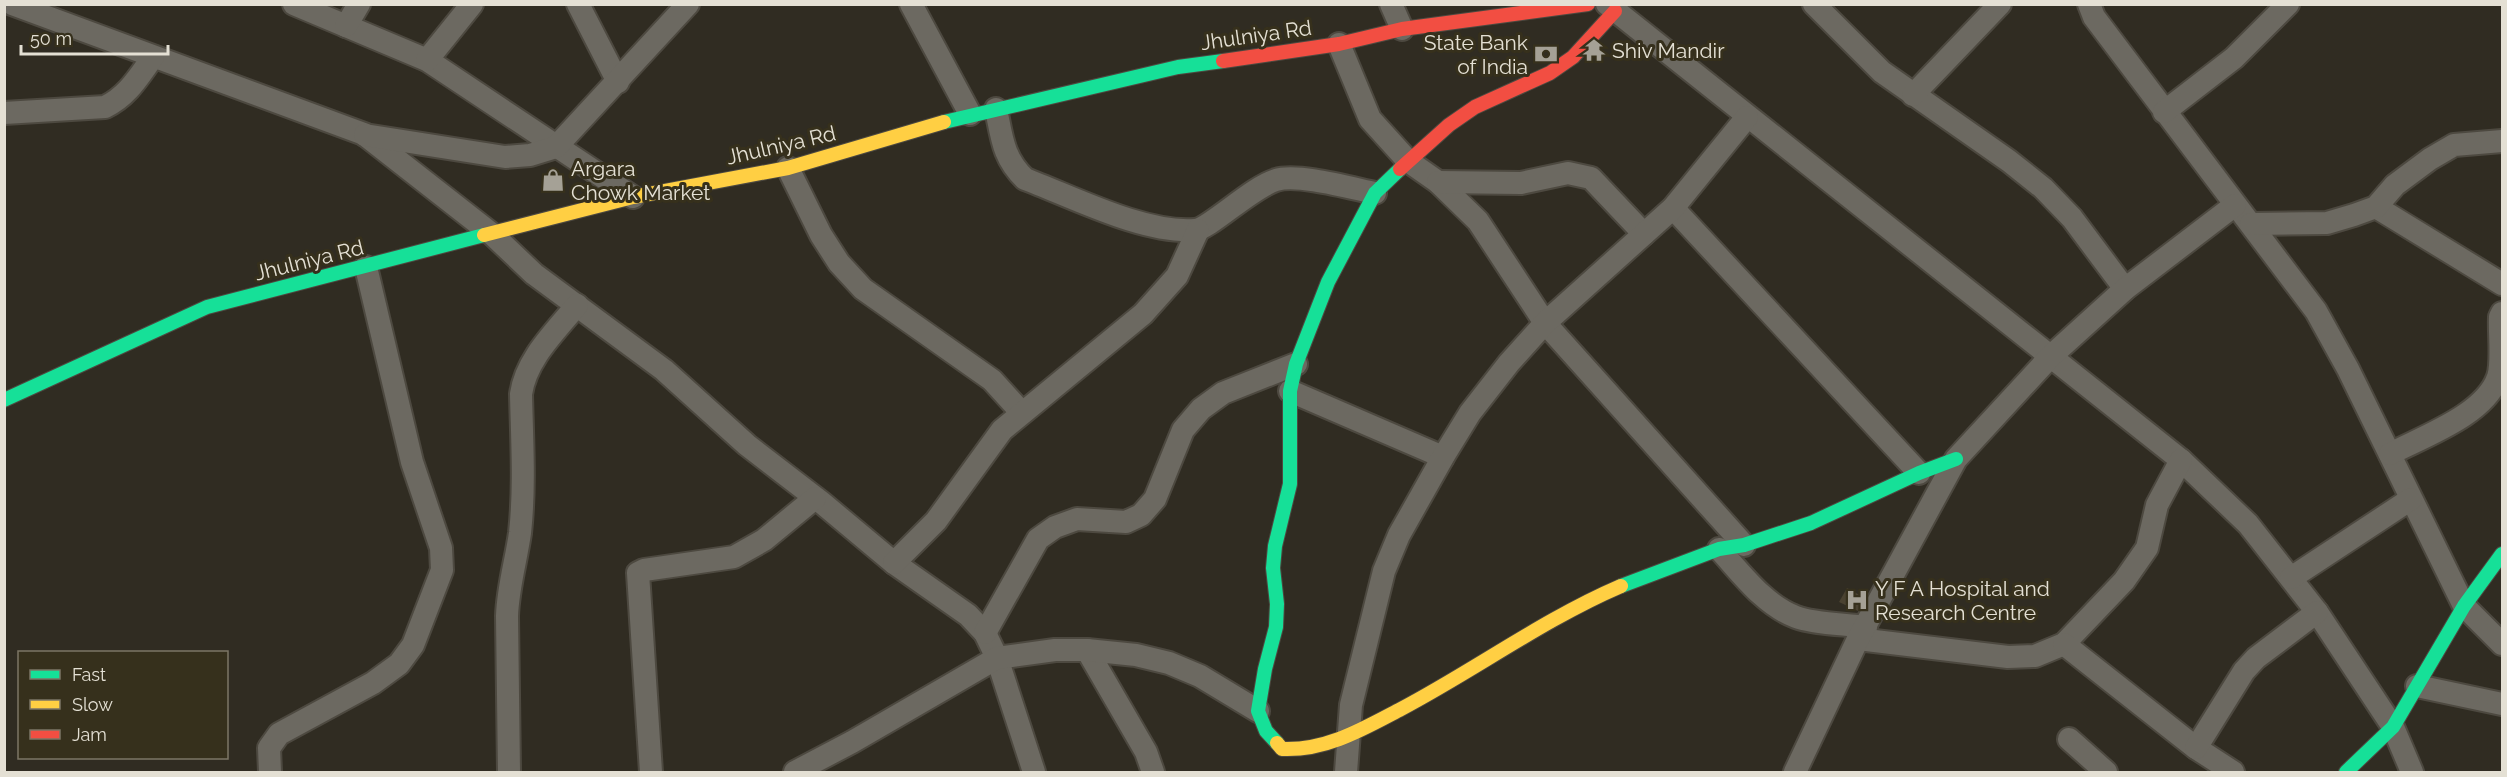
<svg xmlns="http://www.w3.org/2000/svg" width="2507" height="777" font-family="Raleway,sans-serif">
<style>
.building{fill:#4a4231}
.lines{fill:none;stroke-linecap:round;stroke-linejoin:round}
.street-casing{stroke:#4d4940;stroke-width:26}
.fast-casing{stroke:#4d4940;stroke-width:16}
.slow-casing{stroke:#4d4940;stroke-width:16}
.jam-casing{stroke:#4d4940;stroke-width:16}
.street{stroke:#6c6961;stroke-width:22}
.fast{stroke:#16e098;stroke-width:14}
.slow{stroke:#ffcf43;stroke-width:14}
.jam{stroke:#f24e42;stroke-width:14}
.labels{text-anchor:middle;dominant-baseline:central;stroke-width:6;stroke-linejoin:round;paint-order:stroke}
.street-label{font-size:21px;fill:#e4e0d4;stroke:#36301c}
.poi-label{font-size:21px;fill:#e4e0d4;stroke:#36301c;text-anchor:start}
</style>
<rect width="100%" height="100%" fill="#302c22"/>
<polygon class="building" points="1847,588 1865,598 1858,611 1839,602"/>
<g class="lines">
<g class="street-casing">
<g id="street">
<polyline points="12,4 364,134 493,235 534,274 664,370 747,445 821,502 894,563 968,615 985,633 997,658 1034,772"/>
<polyline points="294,4 427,60 633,197"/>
<polyline points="578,4 618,82"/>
<polyline points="911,4 970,114"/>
<polyline points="1391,4 1402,29"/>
<polyline points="1607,4 2181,460 2248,524 2317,612 2393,727 2412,772"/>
<polyline points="1814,4 1882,72 2009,161 2043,188 2072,218 2125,289"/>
<polyline points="2089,4 2094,17 2316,311 2348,369 2464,606 2502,644"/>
<polyline points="346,26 359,4"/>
<polyline points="1339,44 1370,119 1408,161 1438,182 1478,221 1545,323 1744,545"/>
<polyline points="427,60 472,4"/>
<polyline points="1913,95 2000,4"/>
<path d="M996 109C1002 138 1003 158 1025 179 1073 197 1144 234 1195 230 1209 229 1252 187 1276 180 1297 173 1351 188 1375 193"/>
<polyline points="2164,112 2234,58 2288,4"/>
<path d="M4 113 105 107C128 96 139 76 153 57"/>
<polyline points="365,135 505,157 530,155 556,147 688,4"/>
<polyline points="788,168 821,235 839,263 863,289 992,380 1022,413"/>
<polyline points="1438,182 1521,183 1568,173 1591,178 1644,234"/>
<polyline points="2376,207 2502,284"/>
<polyline points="1673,208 1919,473"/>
<polyline points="2251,224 2327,223 2354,215 2376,207 2395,185 2430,159 2454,145 2502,141"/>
<polyline points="1290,391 1443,457"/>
<path d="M2390 454C2424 436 2485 415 2498 377 2503 363 2499 333 2500 317L2502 313"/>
<path d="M1719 549C1741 573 1764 605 1796 617 1814 624 1846 624 1866 627"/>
<polyline points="894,563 936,521 1002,430 1143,314 1177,276 1198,230"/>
<polyline points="2291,578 2411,499"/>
<polyline points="985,633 1038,539 1055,527 1077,519 1126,522 1141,515 1155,499 1183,430 1201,409 1223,393 1296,364"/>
<polyline points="1858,639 2008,657 2035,656 2064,644 2124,581 2147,548 2157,505 2181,460"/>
<polyline points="2064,644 2196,748 2233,772"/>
<polyline points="1087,650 1146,752 1153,772"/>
<polyline points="2417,686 2502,704"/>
<polyline points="2069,739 2106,772"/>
<polyline points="2196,748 2244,671 2256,658 2317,612"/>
<polyline points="270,772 269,748 279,734 373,683 399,664 413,645 442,570 441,548 412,462 366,267"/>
<path d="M509 772 507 616C508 587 516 561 520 533 525 487 522 440 521 394 526 359 555 332 577 305"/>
<polyline points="651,772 638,573 644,570 734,557 764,540 815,498"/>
<polyline points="795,772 852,742 997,658 1055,650 1087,650 1136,655 1169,663 1200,676 1258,711"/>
<polyline points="1346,772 1351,705 1384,571 1399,535 1443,457 1470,413 1509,363 1545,323 1673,208 1747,117"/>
<polyline points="1795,772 1858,639 1956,459 2050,357 2125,289 2235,205"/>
</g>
</g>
<g class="fast-casing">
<g id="fast">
<polyline points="944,122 1178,67 1223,61"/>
<polyline points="4,400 207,307 484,235"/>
<polyline points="1621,586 1719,549 1744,545 1811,523 1919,473 1956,459"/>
<polyline points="1277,743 1266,731 1258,711 1265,669 1276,627 1277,604 1273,568 1275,546 1290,484 1290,391 1296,364 1328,282 1375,193 1400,169"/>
<polyline points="2346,772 2393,727 2464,606 2502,554"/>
</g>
</g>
<g class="slow-casing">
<g id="slow">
<polyline points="484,235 633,197 788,168 944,122"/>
<path d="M1277 743 1282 749C1326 751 1363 729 1401 709 1475 670 1544 619 1621 586"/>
</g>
</g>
<g class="jam-casing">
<g id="jam">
<polyline points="1223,61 1339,44 1402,29 1588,4"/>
<polyline points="1400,169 1449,125 1475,107 1550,73 1573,57 1615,11"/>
</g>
</g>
<use href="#street" class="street"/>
<use href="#fast" class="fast"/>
<use href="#slow" class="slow"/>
<use href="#jam" class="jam"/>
</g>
<defs>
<g id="temple-bare" transform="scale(1.8)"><path d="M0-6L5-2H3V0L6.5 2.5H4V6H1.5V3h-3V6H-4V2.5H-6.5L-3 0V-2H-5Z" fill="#a5a196" stroke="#36301c" stroke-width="2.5" paint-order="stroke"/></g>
<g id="bank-bare" transform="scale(1.8)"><path d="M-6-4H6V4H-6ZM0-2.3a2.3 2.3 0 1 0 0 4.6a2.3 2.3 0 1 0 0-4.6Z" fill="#a5a196" stroke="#36301c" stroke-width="2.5" paint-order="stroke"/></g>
<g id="shop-bare" transform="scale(1.8)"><path d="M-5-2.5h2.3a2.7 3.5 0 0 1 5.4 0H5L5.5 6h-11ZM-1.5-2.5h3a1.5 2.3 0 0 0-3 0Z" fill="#a5a196" stroke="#36301c" stroke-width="2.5" paint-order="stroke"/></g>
<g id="hospital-bare" transform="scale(1.8)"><path d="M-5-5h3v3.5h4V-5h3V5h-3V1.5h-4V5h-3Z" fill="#a5a196" stroke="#36301c" stroke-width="2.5" paint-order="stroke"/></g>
</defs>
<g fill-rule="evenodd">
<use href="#temple-bare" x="1594" y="50"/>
<use href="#bank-bare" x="1546" y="54"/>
<use href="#shop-bare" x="553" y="180"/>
<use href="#hospital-bare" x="1857" y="600"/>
</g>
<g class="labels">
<g class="street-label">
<text transform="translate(1256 35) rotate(-8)">Jhulniya Rd</text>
<text transform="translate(781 145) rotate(-13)">Jhulniya Rd</text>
<text transform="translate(309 260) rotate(-14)">Jhulniya Rd</text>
</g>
<g class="poi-label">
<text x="1528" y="42" text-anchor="end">State Bank<tspan x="1528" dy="24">of India</tspan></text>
<text x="1612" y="50">Shiv Mandir</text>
<text x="571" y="168">Argara<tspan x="571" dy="24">Chowk Market</tspan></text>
<text x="1875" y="588">Y F A Hospital and<tspan x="1875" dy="24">Research Centre</tspan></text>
</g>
</g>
<rect width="2507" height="777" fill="none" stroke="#e4e0d4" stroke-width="12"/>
<rect x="18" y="651" width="210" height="108" fill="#36301c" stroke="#7c7666" stroke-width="1.5"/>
<rect x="30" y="670" width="30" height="9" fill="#16e098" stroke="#7c7666" stroke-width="1.5"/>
<text x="72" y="681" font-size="18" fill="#e4e0d4">Fast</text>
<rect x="30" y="700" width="30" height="9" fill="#ffcf43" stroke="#7c7666" stroke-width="1.5"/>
<text x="72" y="711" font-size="18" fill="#e4e0d4">Slow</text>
<rect x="30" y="730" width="30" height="9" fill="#f24e42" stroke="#7c7666" stroke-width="1.5"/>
<text x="72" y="741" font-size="18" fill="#e4e0d4">Jam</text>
<path d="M21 45v9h147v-9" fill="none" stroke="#e4e0d4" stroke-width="3"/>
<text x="30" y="45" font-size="18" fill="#e4e0d4" stroke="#36301c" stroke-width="4.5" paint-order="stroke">50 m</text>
</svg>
